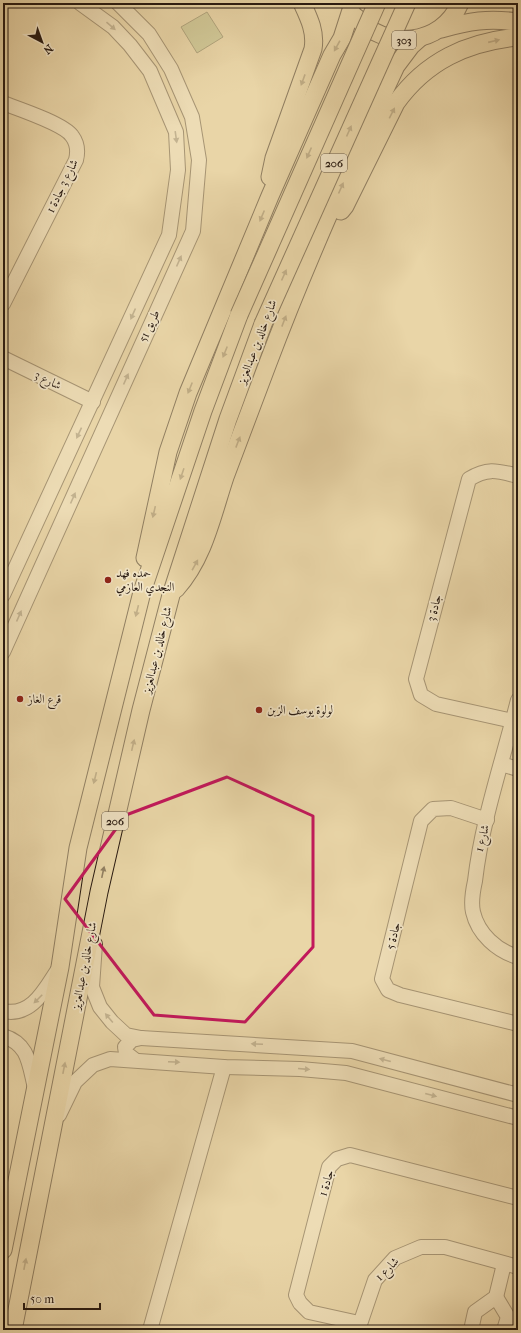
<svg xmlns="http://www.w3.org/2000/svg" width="521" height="1333" font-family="'IM FELL French Canon',Amiri,serif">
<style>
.green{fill:#b7bd87;stroke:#6f6b4c}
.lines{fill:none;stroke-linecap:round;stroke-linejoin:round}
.minor-casing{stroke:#584836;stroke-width:16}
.major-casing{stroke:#271910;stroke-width:19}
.minor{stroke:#f1e4c6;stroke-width:14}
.major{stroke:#e9d6a7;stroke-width:17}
.major-bridge-casing{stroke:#271910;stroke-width:19;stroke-linecap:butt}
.major-bridge{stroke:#e9d6a7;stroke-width:17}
.oneway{fill:#968974}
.oneway2{fill:#928163}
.marked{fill:none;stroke:#c2185b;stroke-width:3;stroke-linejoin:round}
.poi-dot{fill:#8f2418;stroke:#f1e4c6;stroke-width:1.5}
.labels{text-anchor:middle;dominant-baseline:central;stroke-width:3.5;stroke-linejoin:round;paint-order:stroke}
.shield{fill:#f1e4c6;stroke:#645647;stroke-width:1}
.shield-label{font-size:11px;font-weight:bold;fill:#271910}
.street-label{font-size:12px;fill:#271910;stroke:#f1e4c6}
.poi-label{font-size:12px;fill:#271910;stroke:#f1e4c6;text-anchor:start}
</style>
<rect width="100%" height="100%" fill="#e9d6a7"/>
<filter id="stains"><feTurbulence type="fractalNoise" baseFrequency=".005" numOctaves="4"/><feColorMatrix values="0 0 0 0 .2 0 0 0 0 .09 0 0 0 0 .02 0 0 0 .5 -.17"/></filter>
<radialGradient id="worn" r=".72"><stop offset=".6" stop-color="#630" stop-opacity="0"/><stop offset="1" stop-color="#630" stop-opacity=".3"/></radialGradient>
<polygon class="green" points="207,12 223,37 197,53 181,27"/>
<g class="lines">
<g class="minor-casing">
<g id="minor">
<path d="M3 103C19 109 64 124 72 136 78 144 78 152 76 160L3 304"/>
<polyline points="3,358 93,402"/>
<polyline points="3,595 169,235 178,170 176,132 150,71 130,45 113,27 80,3"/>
<polyline points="3,652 193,231 199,160 192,117 171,69 149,34 118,3"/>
<path d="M518 700C503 760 482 820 475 881 473 890 471 903 473 912 478 934 497 951 518 957"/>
<path d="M513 721 436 704 421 695 416 679 469 479C488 467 498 471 518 476"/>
<polyline points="501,764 518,769"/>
<polyline points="487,820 451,808 433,809 421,821 382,979 388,990 400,995 518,1024"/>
<polyline points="95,944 92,987 100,1007 112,1022 126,1035 141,1038 352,1051 518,1095"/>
<path d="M3 1011C31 1017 44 991 57 971"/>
<path d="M3 1036C29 1044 29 1064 35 1088"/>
<polyline points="135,1060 126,1053 125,1047 132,1040 141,1038"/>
<polyline points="59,1115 75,1082 93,1065 110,1059 224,1067 300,1069 346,1073 518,1118"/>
<polyline points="496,1297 508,1317 504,1330"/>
<polyline points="359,1323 309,1312 300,1303 296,1295 329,1167 337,1159 350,1155 518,1198"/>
<polyline points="150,1330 224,1067"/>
<polyline points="358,1330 375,1280 395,1258 421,1247 445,1247 518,1267"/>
<polyline points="471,1330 475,1312 496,1297 504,1264"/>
</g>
</g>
<g class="major-casing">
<g id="major">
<path d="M356 17C385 51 442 46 460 3"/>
<path d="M441 29C469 21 488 18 518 22"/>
<path d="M270 177 274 158 313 49C316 32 309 18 302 3"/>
<path d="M341 211 345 206 396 103C426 61 467 42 518 37"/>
<polyline points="145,558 168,452 188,393 270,196 332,55 342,38 351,10"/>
<path d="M176 589C204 558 212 516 225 477 239 439 254 401 268 363 306 262 350 164 396 66L411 46 420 38"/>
<polyline points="3,1250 60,967 78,848 142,592 203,411 239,315"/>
<polyline points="13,1330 99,892 141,710 171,595 228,419 263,324"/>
</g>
</g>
<use href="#minor" class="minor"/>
<use href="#major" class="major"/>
<g class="major-bridge-casing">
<g id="major-bridge">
<polyline points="239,315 377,3"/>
<polyline points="263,324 407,3"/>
</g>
</g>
<use href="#major-bridge" class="major-bridge"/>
</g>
<defs><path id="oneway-solid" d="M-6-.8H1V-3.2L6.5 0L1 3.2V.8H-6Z"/></defs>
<g class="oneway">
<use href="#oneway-solid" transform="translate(111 26) rotate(41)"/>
<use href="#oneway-solid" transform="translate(176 137) rotate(82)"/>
<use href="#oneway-solid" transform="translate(179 261) rotate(-66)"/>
<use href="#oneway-solid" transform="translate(133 314) rotate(114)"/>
<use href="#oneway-solid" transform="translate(126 379) rotate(-66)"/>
<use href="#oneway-solid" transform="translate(79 433) rotate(115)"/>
<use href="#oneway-solid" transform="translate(73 498) rotate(-66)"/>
<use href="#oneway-solid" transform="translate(19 616) rotate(-66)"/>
<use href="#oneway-solid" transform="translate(38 999) rotate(135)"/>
<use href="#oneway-solid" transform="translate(109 1018) rotate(-130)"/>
<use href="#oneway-solid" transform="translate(257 1044) rotate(-177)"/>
<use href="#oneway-solid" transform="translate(385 1060) rotate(-165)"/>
<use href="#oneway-solid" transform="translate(174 1062) rotate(3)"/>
<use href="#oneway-solid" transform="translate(304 1069) rotate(5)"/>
<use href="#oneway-solid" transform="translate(431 1095) rotate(15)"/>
</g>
<g class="oneway2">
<use href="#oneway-solid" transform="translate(494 41) rotate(-13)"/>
<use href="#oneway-solid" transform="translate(337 46) rotate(119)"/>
<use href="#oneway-solid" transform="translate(303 80) rotate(110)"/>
<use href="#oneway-solid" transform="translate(392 113) rotate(-63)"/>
<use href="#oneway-solid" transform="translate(349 131) rotate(-66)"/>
<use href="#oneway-solid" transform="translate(309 153) rotate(114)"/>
<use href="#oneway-solid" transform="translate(341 188) rotate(-66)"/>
<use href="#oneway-solid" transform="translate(262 216) rotate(113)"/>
<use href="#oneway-solid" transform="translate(284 275) rotate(-66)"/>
<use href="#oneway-solid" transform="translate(284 321) rotate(-69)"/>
<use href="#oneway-solid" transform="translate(225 352) rotate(112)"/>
<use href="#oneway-solid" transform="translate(190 388) rotate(112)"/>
<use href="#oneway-solid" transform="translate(238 442) rotate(-69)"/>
<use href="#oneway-solid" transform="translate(182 474) rotate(109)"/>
<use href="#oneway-solid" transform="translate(154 512) rotate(103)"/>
<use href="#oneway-solid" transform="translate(195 565) rotate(-61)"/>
<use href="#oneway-solid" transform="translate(137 611) rotate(104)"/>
<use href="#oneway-solid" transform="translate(133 745) rotate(-77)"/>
<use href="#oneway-solid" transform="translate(95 778) rotate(104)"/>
<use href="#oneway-solid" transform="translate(103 872) rotate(-78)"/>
<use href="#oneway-solid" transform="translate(64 1068) rotate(-79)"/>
<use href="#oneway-solid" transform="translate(25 1264) rotate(-79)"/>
</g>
<path d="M0 0H521V1333H0ZM227 777 313 816V947L245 1022 154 1015 65 899 126 815Z" fill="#e9d6a7" fill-opacity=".55" fill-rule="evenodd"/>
<path class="marked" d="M227 777 313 816V947L245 1022 154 1015 65 899 126 815Z"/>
<g class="poi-dot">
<circle cx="108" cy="580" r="4"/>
<circle cx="20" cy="699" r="4"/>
<circle cx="259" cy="710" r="4"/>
</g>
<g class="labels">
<g class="shield">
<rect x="392" y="31" width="24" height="18" rx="3"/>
<rect x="321" y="154" width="26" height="18" rx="3"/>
<rect x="102" y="812" width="26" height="18" rx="3"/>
</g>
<g class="shield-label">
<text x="404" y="40">303</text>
<text x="334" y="163">206</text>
<text x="115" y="821">206</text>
</g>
<g class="street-label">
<text transform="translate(62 186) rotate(-64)">شارع 3 جادة 1</text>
<text transform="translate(149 326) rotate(-65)">طريق 51</text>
<text transform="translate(257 342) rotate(-69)">شارع خالد بن عبدالعزيز</text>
<text transform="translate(48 380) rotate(26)">شارع 3</text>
<text transform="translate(434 608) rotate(-76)">جادة 3</text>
<text transform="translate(157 650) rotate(-76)">شارع خالد بن عبدالعزيز</text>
<text transform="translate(482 838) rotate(-76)">شارع 1</text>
<text transform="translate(393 936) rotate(-76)">جادة 5</text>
<text transform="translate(84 966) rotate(-79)">شارع خالد بن عبدالعزيز</text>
<text transform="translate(326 1183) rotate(-73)">جادة 1</text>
<text transform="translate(387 1269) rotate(-45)">شارع 1</text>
</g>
<g class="poi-label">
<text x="116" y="573">حمده فهد<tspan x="116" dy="14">النجدي العازمي</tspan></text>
<text x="28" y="699">قرع الغاز</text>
<text x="267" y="710">لولوة يوسف الزبن</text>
</g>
</g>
<rect width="521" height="1333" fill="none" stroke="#e9d6a7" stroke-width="16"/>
<rect x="4" y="4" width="513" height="1325" fill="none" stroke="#271910" stroke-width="2"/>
<rect x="8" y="8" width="505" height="1317" fill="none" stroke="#271910"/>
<g transform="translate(42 42) rotate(139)" stroke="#f1e4c6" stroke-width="3" paint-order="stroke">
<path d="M0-3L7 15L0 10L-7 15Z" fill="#271910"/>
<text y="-6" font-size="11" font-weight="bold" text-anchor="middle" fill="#271910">N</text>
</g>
<path d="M24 1303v6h76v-6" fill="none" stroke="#271910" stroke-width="2"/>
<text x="30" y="1303" font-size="12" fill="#271910" stroke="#f1e4c6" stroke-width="3" paint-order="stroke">50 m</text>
<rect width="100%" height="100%" filter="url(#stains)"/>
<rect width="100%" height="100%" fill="url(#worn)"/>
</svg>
